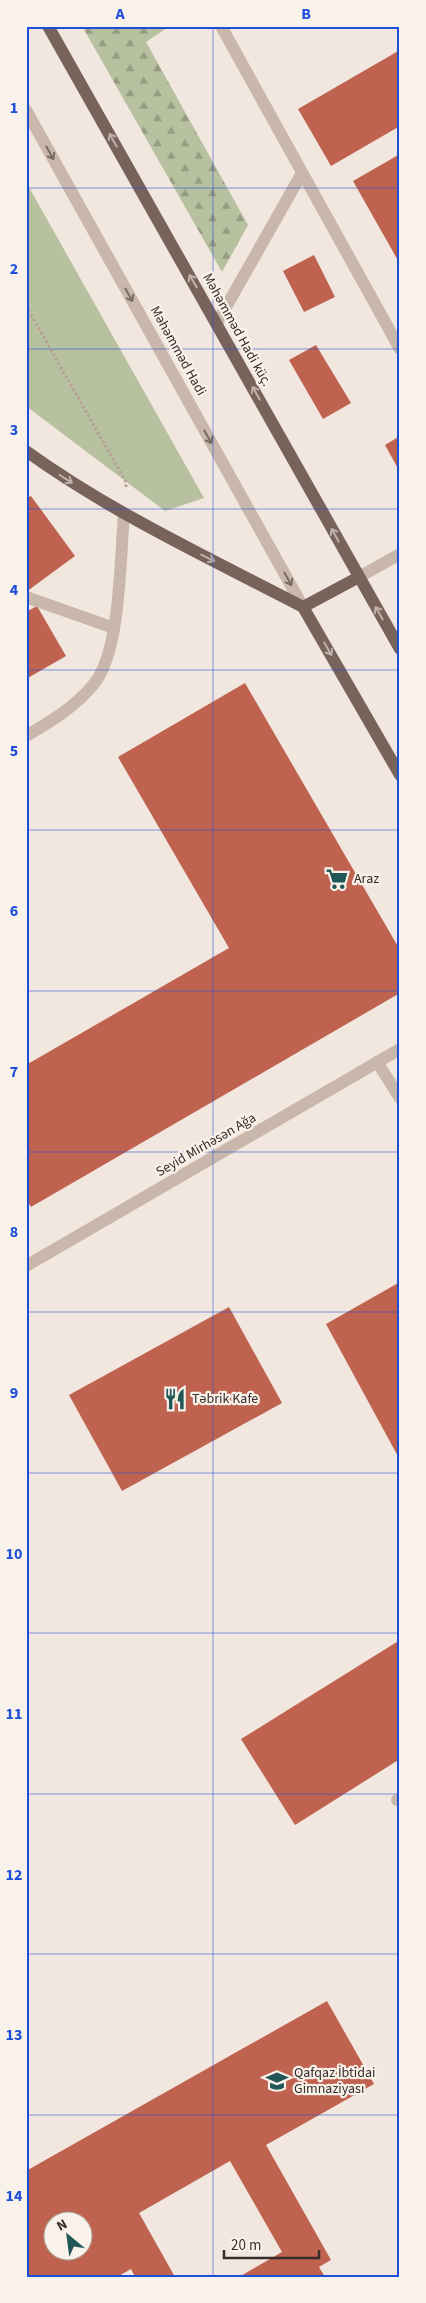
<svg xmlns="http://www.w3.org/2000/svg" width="426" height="2303" font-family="'Source Sans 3',sans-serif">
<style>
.forest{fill:url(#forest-firs)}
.park{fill:#b7c09f}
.building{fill:#bf624f;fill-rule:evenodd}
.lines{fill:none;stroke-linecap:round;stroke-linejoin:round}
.path{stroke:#b5a195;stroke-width:3;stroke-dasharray:2.5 2.5;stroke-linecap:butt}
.minor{stroke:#c9b7ab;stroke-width:12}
.major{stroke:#78635c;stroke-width:12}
.oneway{stroke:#bfb2ab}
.oneway2{stroke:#796b64}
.grid{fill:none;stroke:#1d4ed8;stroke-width:1;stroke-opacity:0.55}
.labels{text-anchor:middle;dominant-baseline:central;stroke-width:4.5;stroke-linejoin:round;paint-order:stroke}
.street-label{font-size:14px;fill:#372d2a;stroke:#f9f2eb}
.poi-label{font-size:14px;fill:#372d2a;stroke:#f9f2eb;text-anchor:start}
.neatline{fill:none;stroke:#1d4ed8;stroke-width:2}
.grid-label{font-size:16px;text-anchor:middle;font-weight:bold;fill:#1d4ed8}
</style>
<defs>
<pattern id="forest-firs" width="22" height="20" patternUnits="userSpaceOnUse" patternTransform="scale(1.25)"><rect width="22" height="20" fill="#b7c09f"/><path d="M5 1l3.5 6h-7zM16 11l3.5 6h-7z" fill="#969c82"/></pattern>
</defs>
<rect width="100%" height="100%" fill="#f1e7df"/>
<polygon class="forest" points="82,26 170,26 146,42 248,225 222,272"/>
<polygon class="park" points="26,182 204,498 165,511 26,406"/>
<g class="building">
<polygon points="400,50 400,126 331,166 298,109"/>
<polygon points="400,154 400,264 353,181"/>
<polygon points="314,255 335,297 304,312 283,271"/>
<polygon points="316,345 351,403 323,419 289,360"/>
<polygon points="400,436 400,472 385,445"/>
<polygon points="31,496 75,556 26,592 26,499"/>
<polygon points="37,606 66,656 26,679 26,612"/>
<polygon points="245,683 400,950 400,993 31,1207 26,1199 26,1065 229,948 118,757"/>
<polygon points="400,1282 400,1460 326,1324"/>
<polygon points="229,1307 282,1403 122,1491 69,1395"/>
<polygon points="400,1640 400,1759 295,1825 241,1739"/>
<path d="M327 2001 374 2084 266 2145 331 2260 319 2267 325 2277H239L282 2252 230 2161 139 2213 175 2277H135L131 2269 117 2277H26V2171ZM52 2220H82V2250H52Z"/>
</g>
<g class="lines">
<polyline class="path" points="26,306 126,482 126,489"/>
<g class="minor">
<polyline points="221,26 400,349"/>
<polyline points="26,110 303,607"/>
<polyline points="217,323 302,173"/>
<polyline points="359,577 400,554"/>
<polyline points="26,597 114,628"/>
<path d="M26 736C50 722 75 707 93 685 121 653 120 558 124 514"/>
<polyline points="377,1062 400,1098"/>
<polyline points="26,1266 400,1049"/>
<polyline points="397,1800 400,1800"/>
</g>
<g class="major">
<polyline points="48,26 400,649"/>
<path d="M26 451C112 513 209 558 303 607"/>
<polyline points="303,607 400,775"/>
<polyline points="303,607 359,577"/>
</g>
</g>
<defs><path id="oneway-shaft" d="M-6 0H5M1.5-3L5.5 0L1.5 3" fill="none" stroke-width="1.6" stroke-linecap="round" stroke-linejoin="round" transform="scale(1.25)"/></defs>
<g class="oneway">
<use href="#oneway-shaft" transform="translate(113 140) rotate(-120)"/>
<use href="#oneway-shaft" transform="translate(193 281) rotate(-120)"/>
<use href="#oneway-shaft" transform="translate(256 393) rotate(-119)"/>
<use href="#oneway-shaft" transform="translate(66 479) rotate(32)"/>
<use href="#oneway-shaft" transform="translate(335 535) rotate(-119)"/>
<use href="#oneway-shaft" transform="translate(208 558) rotate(27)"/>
<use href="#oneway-shaft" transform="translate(379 613) rotate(-120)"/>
<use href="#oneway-shaft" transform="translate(328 649) rotate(60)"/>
</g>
<g class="oneway2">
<use href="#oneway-shaft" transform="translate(50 153) rotate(61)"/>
<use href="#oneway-shaft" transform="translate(129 295) rotate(61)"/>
<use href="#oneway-shaft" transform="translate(208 437) rotate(61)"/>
<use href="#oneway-shaft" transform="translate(288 579) rotate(61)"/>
</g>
<path class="grid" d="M213 26V2277M26 188H400M26 349H400M26 509H400M26 670H400M26 830H400M26 991H400M26 1152H400M26 1312H400M26 1473H400M26 1633H400M26 1794H400M26 1954H400M26 2115H400"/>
<defs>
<g id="supermarket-bare" transform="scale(1.725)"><path d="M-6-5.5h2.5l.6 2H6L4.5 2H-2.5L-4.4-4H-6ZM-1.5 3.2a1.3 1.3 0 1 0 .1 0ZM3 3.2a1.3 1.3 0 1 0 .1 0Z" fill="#215757" stroke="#f9f2eb" stroke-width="2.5" paint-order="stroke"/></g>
<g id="restaurant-bare" transform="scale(1.725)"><path d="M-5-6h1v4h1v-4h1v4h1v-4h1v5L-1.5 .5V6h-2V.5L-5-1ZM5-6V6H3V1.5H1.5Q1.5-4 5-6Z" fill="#215757" stroke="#f9f2eb" stroke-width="2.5" paint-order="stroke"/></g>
<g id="school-bare" transform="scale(1.725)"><path d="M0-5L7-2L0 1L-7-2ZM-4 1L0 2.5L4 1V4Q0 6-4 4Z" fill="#215757" stroke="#f9f2eb" stroke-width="2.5" paint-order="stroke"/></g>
</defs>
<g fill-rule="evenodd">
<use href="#supermarket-bare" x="337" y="879"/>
<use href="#restaurant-bare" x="175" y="1399"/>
<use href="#school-bare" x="277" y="2081"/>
</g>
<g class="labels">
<g class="street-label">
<text transform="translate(237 330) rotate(61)">Məhəmməd Hadi küç.</text>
<text transform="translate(178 351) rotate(61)">Məhəmməd Hadi</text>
<text transform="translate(206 1145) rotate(-30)">Seyid Mirhəsən Ağa</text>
</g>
<g class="poi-label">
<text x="354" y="879">Araz</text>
<text x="192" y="1399">Təbrik Kafe</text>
<text x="294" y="2073">Qafqaz İbtidai<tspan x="294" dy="16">Gimnaziyası</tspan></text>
</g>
</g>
<rect width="426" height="2303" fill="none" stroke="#f9f2eb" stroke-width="55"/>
<g transform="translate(68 2236) rotate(331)"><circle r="24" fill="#f9f2eb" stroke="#aba39e"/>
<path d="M0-4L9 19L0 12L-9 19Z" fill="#215757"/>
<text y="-8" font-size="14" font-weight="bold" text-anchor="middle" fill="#372d2a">N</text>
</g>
<path d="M224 2250v8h95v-8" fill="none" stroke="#372d2a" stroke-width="2.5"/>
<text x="231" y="2250" font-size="15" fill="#372d2a" stroke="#f9f2eb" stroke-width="4" paint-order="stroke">20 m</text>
<rect x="28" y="28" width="370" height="2248" class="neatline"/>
<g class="grid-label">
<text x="120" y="19">A</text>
<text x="306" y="19">B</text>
<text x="14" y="113">1</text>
<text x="14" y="274">2</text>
<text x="14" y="435">3</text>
<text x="14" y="595">4</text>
<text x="14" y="756">5</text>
<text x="14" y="916">6</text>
<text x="14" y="1077">7</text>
<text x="14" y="1237">8</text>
<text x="14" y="1398">9</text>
<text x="14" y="1559">10</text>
<text x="14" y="1719">11</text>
<text x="14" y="1880">12</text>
<text x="14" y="2040">13</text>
<text x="14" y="2201">14</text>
</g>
</svg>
